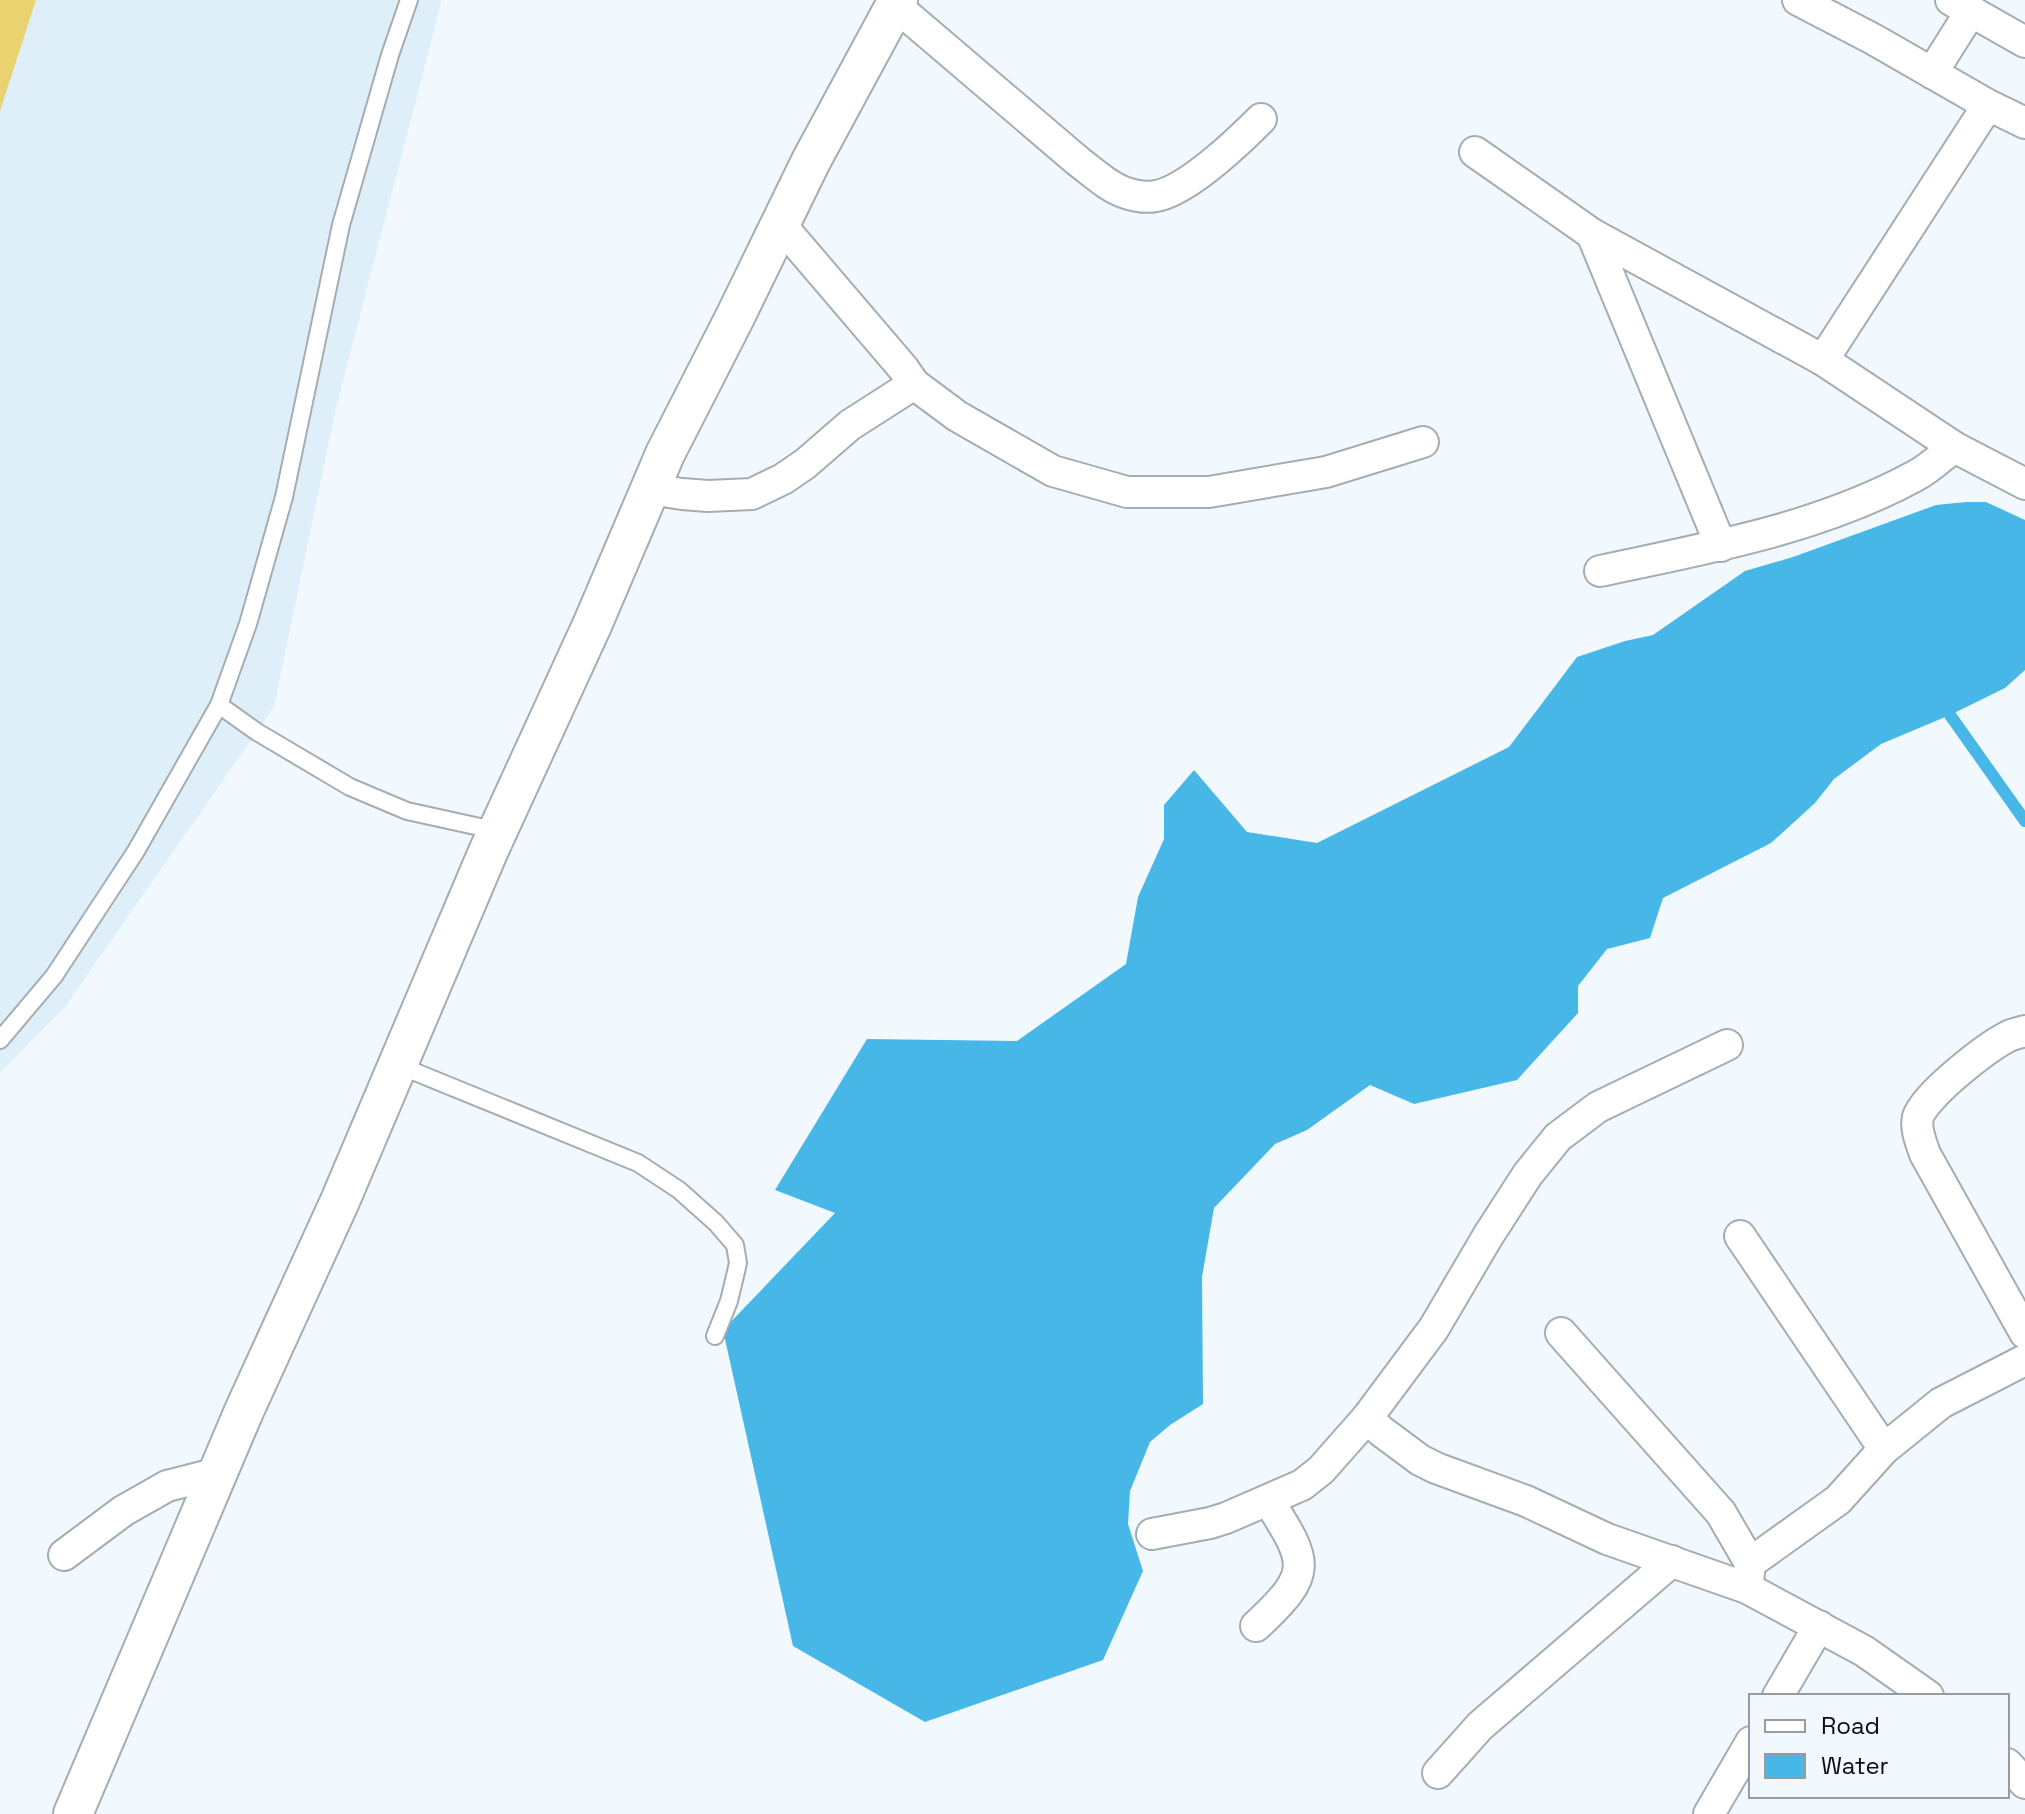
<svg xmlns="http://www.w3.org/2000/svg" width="2025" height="1814" font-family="'Space Grotesk',sans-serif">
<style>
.built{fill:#deeff9}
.green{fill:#e9d370}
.water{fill:#47b7e8}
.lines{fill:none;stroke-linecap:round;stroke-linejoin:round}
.stream{stroke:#47b7e8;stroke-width:12}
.service-casing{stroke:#a3adb2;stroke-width:20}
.minor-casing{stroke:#a3adb2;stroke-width:34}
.tertiary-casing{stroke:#a3adb2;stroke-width:42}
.service{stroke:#fff;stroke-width:16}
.minor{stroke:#fff;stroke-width:30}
.tertiary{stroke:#fff;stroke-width:38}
</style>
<rect width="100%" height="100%" fill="#f1f9fe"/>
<polygon class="built" points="0,0 442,0 336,408 274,707 65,1007 0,1073"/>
<polygon class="green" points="0,0 36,0 0,111"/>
<polygon class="water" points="1966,502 1986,502 2025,520 2025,670 2005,688 1950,715 1881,744 1834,779 1815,803 1771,843 1663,898 1650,938 1607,949 1578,986 1578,1013 1517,1080 1414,1104 1370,1085 1307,1130 1275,1144 1214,1208 1202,1277 1203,1404 1170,1425 1150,1442 1130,1491 1128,1524 1143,1571 1103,1660 925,1722 793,1646 723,1330 835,1213 775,1190 867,1039 1017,1041 1126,964 1138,897 1164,839 1164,805 1194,770 1247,832 1317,843 1509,747 1577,657 1625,641 1653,635 1745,571 1793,557 1936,505"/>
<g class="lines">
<polyline class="stream" points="1950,715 2025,821"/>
<g class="service-casing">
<g id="service">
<polyline points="219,705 257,732 350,787 407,811 498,831"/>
<polyline points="0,1040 54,976 136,851 219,705 248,624 284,497 341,225 390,55 409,0"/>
<polyline points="398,1065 638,1163 679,1190 716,1223 735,1245 738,1263 735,1276 729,1301 715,1336"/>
</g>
</g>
<g class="minor-casing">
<g id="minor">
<polyline points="1798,0 1873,39 1988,105 2025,123"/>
<polyline points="1951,0 2025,42"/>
<path d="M896 6 1079 162C1094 173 1108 187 1126 193 1135 196 1146 198 1156 196 1187 191 1238 142 1261 119"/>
<polyline points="1932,73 1971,11"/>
<polyline points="1475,152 1592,234 1823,360 1954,447 2025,484"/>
<polyline points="780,224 903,368 914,384 957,416 1053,471 1127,492 1209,492 1326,472 1423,442"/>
<polyline points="1592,234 1721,546"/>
<polyline points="1823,360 1988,105"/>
<polyline points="650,489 682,494 708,496 752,494 783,479 805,464 850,425 914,384"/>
<path d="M1600 571C1707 548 1818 529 1915 476 1929 469 1941 457 1954 447"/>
<path d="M2025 1031C2019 1033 2012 1034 2007 1037 1986 1048 1925 1095 1918 1117 1915 1129 1921 1142 1925 1154L2025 1333"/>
<polyline points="1740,1236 1884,1449"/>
<polyline points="1561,1333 1721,1513 1750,1563 1748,1582"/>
<polyline points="1367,1418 1381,1431 1420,1460 1436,1468 1526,1501 1607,1539 1747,1588 1864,1651 1928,1696"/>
<polyline points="1152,1534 1210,1523 1226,1518 1302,1485 1321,1470 1367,1418 1434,1328 1488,1236 1528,1174 1558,1137 1598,1107 1727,1045"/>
<polyline points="64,1555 123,1511 167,1486 218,1473"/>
<polyline points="1750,1563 1838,1500 1884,1449 1941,1403 2025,1360"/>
<path d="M1256 1626C1313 1573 1309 1564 1268 1500"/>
<polyline points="1778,1696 1819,1626"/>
<polyline points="2007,1764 2025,1783"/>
<polyline points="1438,1773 1480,1726 1672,1561"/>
<polyline points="1709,1814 1751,1742"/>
</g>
</g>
<g class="tertiary-casing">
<polyline id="tertiary" points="73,1814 244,1411 340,1201 488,852 593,623 665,454 735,317 811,161 898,0"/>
</g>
<use href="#service" class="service"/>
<use href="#minor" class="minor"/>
<use href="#tertiary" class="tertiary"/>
</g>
<rect x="1749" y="1694" width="260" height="104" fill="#f1f9fe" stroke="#959b9e" stroke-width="2"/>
<rect x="1765" y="1720" width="40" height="12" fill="#ffffff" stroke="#959b9e" stroke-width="2"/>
<text x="1821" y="1734" font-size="24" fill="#0a0d0f">Road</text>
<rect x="1765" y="1754" width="40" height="24" fill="#47b7e8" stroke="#959b9e" stroke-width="2"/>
<text x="1821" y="1774" font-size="24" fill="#0a0d0f">Water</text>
</svg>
